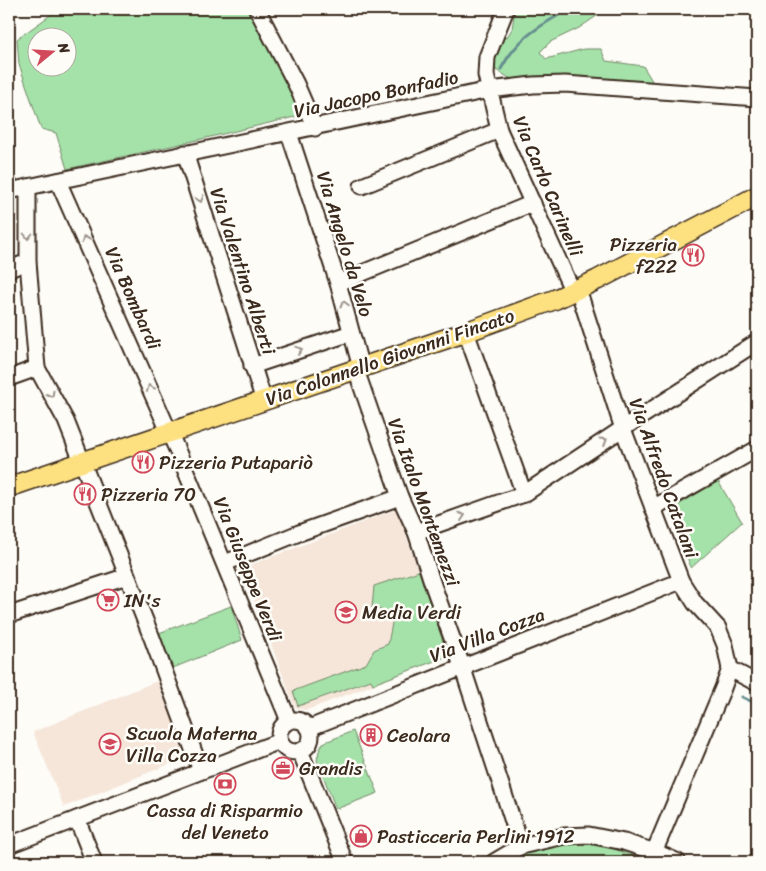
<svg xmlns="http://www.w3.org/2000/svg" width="766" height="871" font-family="Sriracha,sans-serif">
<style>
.built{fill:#f6e6da}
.green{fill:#a5e2a9;stroke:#708664;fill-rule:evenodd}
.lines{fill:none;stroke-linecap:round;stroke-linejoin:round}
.stream{stroke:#668f8f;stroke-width:3}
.minor-casing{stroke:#3b2a1e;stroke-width:19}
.major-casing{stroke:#3b2a1e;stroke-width:22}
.minor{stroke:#fdfcf7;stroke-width:15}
.major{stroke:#fde080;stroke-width:19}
.oneway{stroke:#9c938a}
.labels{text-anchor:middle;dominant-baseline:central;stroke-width:5;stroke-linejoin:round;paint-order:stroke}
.street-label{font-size:19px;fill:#3b2a1e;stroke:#fdfcf7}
.poi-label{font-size:19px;fill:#3b2a1e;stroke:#fdfcf7;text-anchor:start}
</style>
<rect width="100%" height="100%" fill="#fdfcf7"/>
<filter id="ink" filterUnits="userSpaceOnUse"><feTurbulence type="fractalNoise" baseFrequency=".02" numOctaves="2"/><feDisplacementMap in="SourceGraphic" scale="10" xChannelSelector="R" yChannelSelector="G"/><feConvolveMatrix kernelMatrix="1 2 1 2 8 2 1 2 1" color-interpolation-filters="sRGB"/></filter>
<g filter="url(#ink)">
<g class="built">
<polygon points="397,509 448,656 307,710 298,709 294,705 242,568"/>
<polygon points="157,681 187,757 64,807 33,732"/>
</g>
<g class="green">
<path d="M59 9H261L303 115 189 142 67 169 56 133 41 129 19 64 17 39ZM38 38H68V68H38Z"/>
<polygon points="515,9 607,9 579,28 550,42 540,52 546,59 584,49 601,49 606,61 643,66 654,84 558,76 538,76 511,79 496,70 491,63 497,44 507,37 512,29"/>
<polygon points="718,481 742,522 691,568 670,510"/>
<polygon points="419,571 448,656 373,684 371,680 298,706 293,691 366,664 374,650 388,644 394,613 372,608 374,586"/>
<polygon points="231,606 242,640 173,668 159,633"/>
<polygon points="353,731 378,793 336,809 317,760 319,751 323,743"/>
<polygon points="594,842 637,857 634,862 506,862 514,856 568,843"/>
</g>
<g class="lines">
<g class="stream">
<path d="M501 69C518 37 540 26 569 9"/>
<polyline points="742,697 757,704"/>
</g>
<g class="minor-casing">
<g id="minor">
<polyline points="257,9 296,84 315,128"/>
<polyline points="506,9 487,57 486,75 499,130 573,292"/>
<polyline points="289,133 338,283 361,368"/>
<polyline points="185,153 264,401"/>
<polyline points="58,181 178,452 289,721"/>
<polyline points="362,186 499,130"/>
<polyline points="28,187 28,262 37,368 66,421 152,638 201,771"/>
<polyline points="9,191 489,90 533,85 565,84 757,98"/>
<polyline points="9,269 28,262"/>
<polyline points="338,283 533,203"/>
<polyline points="578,289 623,429 681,581 695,603 718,628 725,645 730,669 723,688 650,862"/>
<polyline points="466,332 524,494"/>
<polyline points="252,366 351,333"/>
<polyline points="356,370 400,497 416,532 433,585 462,666 521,846"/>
<polyline points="9,378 37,368"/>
<polyline points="653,508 757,449"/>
<polyline points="416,532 524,494 628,425 757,342"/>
<polyline points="225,563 299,533 400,497"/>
<polyline points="9,615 127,576"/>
<polyline points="730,669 757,683"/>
<circle cx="295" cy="736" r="16"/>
<polyline points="309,728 681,581"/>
<polyline points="300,751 345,862"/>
<polyline points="77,819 94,862"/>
<polyline points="9,845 280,741"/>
<polyline points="494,862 521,846 564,836 589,835 624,842 655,852 678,862"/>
</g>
</g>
<g class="major-casing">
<polyline id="major" points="9,487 466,332 556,299 597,280 757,196"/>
</g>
<use href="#minor" class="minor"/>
<use href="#major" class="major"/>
</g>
<defs><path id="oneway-chevron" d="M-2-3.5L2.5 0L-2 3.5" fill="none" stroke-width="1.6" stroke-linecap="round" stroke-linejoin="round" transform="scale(1.25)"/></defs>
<g class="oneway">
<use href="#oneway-chevron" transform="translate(200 199) rotate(72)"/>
<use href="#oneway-chevron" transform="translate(28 236) rotate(90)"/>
<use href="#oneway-chevron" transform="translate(85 239) rotate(-114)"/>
<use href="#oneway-chevron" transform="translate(344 304) rotate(-105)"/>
<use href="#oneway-chevron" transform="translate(299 350) rotate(-18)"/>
<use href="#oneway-chevron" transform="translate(150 388) rotate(-113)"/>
<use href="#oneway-chevron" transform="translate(51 394) rotate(61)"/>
<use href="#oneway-chevron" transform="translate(604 441) rotate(-32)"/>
<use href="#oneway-chevron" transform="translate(462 516) rotate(-19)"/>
</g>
</g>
<defs>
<g id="restaurant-ring" transform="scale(1.125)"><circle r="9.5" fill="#fdfcf7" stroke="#d1495b" stroke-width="1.5"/><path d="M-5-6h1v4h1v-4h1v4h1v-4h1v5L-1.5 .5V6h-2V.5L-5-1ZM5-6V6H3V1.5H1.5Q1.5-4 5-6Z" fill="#d1495b"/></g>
<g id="supermarket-ring" transform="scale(1.125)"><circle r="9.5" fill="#fdfcf7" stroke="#d1495b" stroke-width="1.5"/><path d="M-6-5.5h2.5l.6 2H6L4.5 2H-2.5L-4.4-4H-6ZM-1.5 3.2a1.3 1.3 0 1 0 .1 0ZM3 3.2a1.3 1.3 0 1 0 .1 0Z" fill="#d1495b"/></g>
<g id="school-ring" transform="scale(1.125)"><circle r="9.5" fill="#fdfcf7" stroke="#d1495b" stroke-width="1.5"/><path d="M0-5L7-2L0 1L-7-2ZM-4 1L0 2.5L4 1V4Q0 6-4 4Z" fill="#d1495b"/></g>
<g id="building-ring" transform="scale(1.125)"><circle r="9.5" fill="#fdfcf7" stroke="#d1495b" stroke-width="1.5"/><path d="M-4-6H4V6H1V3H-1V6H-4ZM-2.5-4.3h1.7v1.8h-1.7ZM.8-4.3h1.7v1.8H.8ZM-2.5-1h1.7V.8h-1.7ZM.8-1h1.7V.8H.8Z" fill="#d1495b"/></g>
<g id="office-ring" transform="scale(1.125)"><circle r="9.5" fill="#fdfcf7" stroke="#d1495b" stroke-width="1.5"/><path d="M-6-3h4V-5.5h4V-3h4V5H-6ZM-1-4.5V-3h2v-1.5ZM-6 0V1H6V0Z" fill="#d1495b"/></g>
<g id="bank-ring" transform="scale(1.125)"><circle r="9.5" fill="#fdfcf7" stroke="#d1495b" stroke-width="1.5"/><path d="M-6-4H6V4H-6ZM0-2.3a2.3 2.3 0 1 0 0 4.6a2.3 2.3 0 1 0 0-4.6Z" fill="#d1495b"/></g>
<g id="shop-ring" transform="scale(1.125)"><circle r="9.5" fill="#fdfcf7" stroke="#d1495b" stroke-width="1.5"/><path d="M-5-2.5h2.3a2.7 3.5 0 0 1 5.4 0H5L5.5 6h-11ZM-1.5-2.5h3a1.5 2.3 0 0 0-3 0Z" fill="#d1495b"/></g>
</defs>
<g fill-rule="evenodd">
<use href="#restaurant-ring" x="693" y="255"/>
<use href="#restaurant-ring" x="143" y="462"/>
<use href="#restaurant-ring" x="85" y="494"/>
<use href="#supermarket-ring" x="108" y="600"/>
<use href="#school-ring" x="346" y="612"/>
<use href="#building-ring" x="371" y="735"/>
<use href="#school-ring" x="110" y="744"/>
<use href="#office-ring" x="283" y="768"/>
<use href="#bank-ring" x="225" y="784"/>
<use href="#shop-ring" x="361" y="836"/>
</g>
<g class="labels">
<g class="street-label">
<text transform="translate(376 94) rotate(-12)">Via Jacopo Bonfadio</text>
<text transform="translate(548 186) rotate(67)">Via Carlo Carinelli</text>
<text transform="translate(345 244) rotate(73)">Via Angelo da Velo</text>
<text transform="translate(243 271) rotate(72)">Via Valentino Alberti</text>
<text transform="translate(133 298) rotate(66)">Via Bombardi</text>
<text transform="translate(390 357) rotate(-19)">Via Colonnello Giovanni Fincato</text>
<text transform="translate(664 478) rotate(70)">Via Alfredo Catalani</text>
<text transform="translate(424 502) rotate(70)">Via Italo Montemezzi</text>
<text transform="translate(248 569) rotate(68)">Via Giuseppe Verdi</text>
<text transform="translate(487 635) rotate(-21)">Via Villa Cozza</text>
</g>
<g class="poi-label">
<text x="677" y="244" text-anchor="end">Pizzeria<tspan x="677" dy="22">f222</tspan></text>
<text x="159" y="462">Pizzeria Putapariò</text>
<text x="101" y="494">Pizzeria 70</text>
<text x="124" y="600">IN's</text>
<text x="362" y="612">Media Verdi</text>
<text x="126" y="733">Scuola Materna<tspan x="126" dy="22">Villa Cozza</tspan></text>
<text x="387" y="735">Ceolara</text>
<text x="299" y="768">Grandis</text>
<text x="225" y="810" text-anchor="middle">Cassa di Risparmio<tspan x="225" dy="22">del Veneto</tspan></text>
<text x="377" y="836">Pasticceria Perlini 1912</text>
</g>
</g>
<rect width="766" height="871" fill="none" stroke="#fdfcf7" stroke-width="30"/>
<rect x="15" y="15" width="736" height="841" fill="none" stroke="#3b2a1e" stroke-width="2" filter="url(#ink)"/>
<g transform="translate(52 52) rotate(72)"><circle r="24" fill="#fdfcf7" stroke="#afa8a0"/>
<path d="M0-4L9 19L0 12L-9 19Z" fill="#d1495b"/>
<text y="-8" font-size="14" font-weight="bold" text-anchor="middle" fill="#3b2a1e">N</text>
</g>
</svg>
